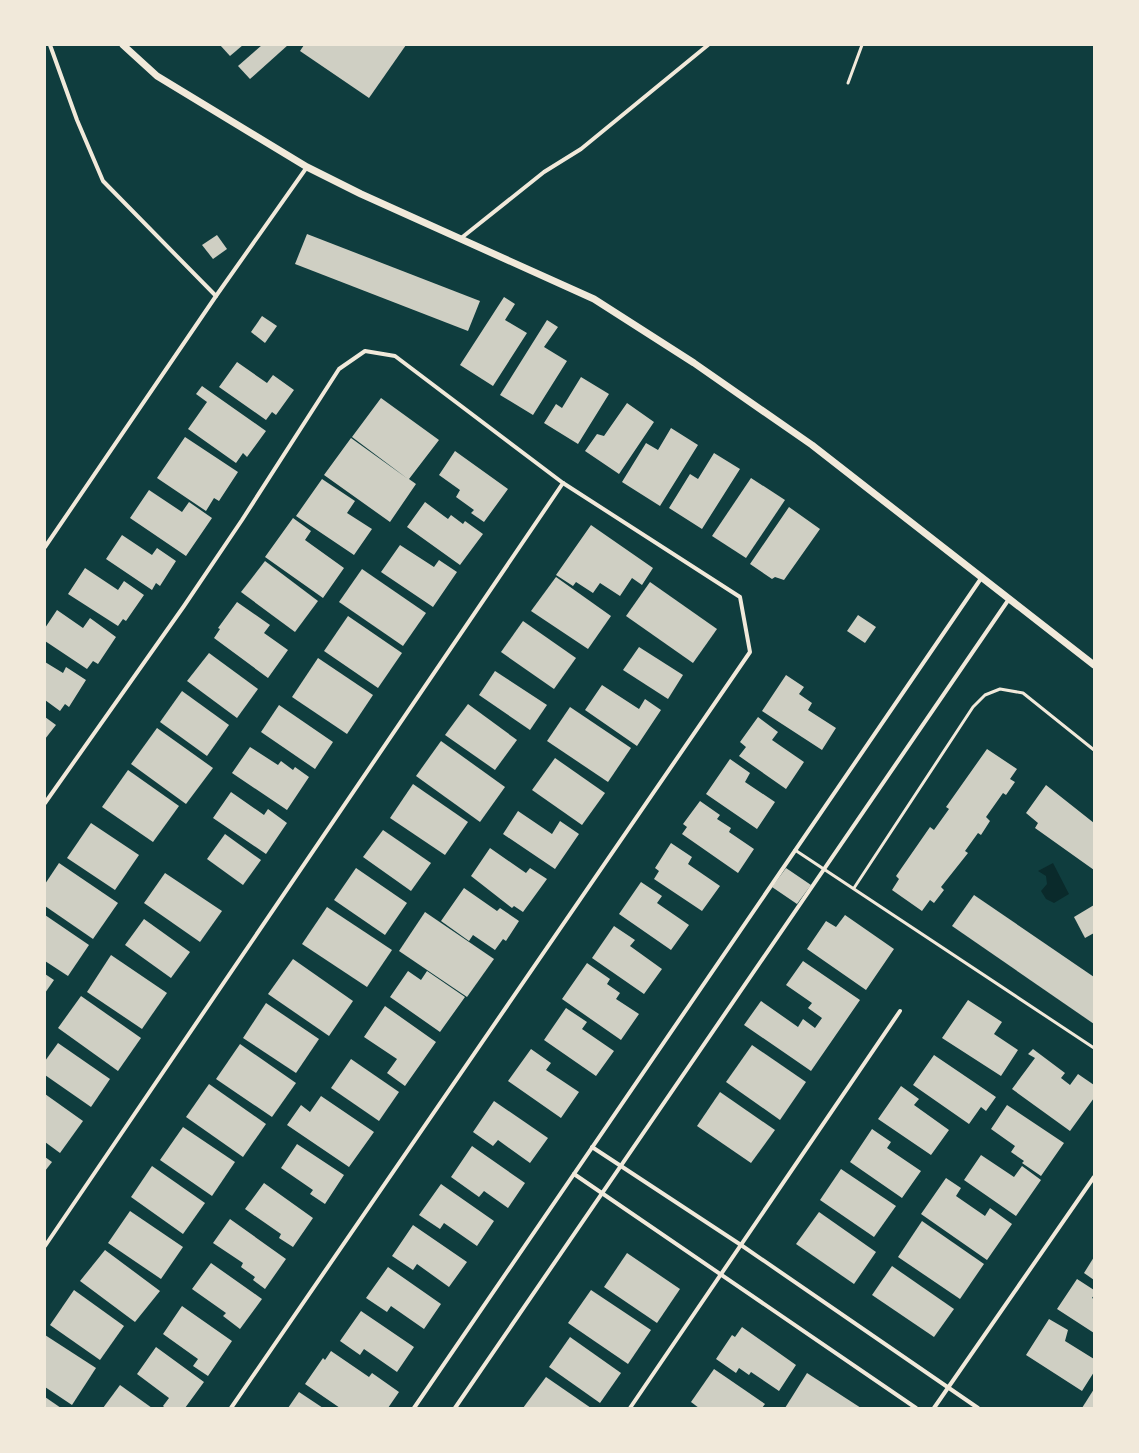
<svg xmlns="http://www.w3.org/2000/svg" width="1139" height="1453" font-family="Rubik,sans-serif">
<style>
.water{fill:#0a2a2b}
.building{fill:#cfcfc3}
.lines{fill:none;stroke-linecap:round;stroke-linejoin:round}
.service{stroke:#f1e9da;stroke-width:3}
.minor{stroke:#f1e9da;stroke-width:4}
.tertiary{stroke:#f1e9da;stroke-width:7}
</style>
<rect width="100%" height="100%" fill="#0f3d3e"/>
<polygon class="water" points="1053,863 1069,894 1054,903 1046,899 1041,891 1047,884 1046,876 1038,871"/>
<g class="building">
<polygon points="220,45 243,45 230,56"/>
<polygon points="262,45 288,45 250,79 238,66"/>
<polygon points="304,45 406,45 369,98 300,51"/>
<polygon points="307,234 480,301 468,331 295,264"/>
<polygon points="217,235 227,249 213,259 202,245"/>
<polygon points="504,297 515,304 505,320 527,333 493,386 460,365"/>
<polygon points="262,316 277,326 265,343 251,332"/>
<polygon points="547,320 558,327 544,347 567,361 533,415 500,395"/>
<polygon points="237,362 267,383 273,375 294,390 276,415 272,412 266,420 219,387"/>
<polygon points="581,377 609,394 578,444 544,423 556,404 562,408"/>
<polygon points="202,386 266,431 247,457 243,453 236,463 188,429 207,402 196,394"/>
<polygon points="381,398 439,440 409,479 416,484 390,522 324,475 351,438 408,479 352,437"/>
<polygon points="627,403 654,422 619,474 585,451 597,434 604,436"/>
<polygon points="671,428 698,445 660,506 622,482 646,443 658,450"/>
<polygon points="185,437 238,472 219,501 214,498 206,511 157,478"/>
<polygon points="455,451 508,489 484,522 471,513 474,510 456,497 460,490 439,475"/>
<polygon points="714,453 740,469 702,529 669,508 690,474 698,479"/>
<polygon points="751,478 785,500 746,558 712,536"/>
<polygon points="322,479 355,501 347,513 372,529 354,555 296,516"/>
<polygon points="149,490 182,512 189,502 212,518 186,556 130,518"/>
<polygon points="425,502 448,519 451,515 463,524 465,521 483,534 460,565 407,527"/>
<polygon points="789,507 820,529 784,580 775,577 772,579 750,564"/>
<polygon points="293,518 311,531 305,540 344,568 323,598 265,557"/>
<polygon points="591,525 653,568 642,585 632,578 620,596 600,583 593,593 576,582 573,586 556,575"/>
<polygon points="122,535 152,555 157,548 176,561 160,586 156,583 152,590 106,559"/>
<polygon points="400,545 434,567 439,560 457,572 433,607 381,572"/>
<polygon points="265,561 318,601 295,632 241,592"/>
<polygon points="85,568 118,590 124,581 144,595 126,621 123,619 118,626 68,594"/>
<polygon points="362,569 426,613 403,646 339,602"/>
<polygon points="556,577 611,616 588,649 531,611"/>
<polygon points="650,582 717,629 693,663 626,616"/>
<polygon points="237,602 270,625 264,633 288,650 268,678 214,638 220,629 218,628"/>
<polygon points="57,610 83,628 90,618 116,637 98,664 93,661 87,669 45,641 45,628"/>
<polygon points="858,615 876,627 865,643 847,631"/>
<polygon points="348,616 402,653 378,688 324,651"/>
<polygon points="523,621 576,658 554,689 501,652"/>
<polygon points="639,647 683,675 668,699 623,670"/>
<polygon points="209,653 258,689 237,718 187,681"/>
<polygon points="318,658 373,695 347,734 292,697"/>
<polygon points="45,662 63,673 66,667 86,680 69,707 65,704 60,711 45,700"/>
<polygon points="495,671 547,705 530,730 479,695"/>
<polygon points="786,675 804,687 799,694 812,703 808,710 836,728 822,750 762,711"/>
<polygon points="602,685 639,709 645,699 661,710 637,746 585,710"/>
<polygon points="182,691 229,725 207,756 160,722"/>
<polygon points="468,704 517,740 495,770 445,735"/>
<polygon points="279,705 333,742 315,769 261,732"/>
<polygon points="570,707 631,748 608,782 547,741"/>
<polygon points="45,717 56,725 45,739"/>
<polygon points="758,717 778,732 772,740 804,762 786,789 739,756 746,747 740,742"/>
<polygon points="157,728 213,768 186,804 131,764"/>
<polygon points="441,741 505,787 480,822 416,776"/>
<polygon points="250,747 278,765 281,761 293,770 295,767 309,777 287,810 232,773"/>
<polygon points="987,749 1017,769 1010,779 1015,782 1006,795 1003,793 986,817 990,821 981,835 978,833 965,851 968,853 941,887 944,890 934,903 930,900 922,911 892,890 899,879 896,876 930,827 934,830 949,809 946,807"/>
<polygon points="555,758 605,793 582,825 532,790"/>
<polygon points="730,759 750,773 745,782 775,802 757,829 706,794"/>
<polygon points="128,770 179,806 153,842 102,807"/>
<polygon points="413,784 468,822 445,855 390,818"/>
<polygon points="1046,785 1094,823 1094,870 1035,828 1038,823 1026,813"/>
<polygon points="231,792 264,815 268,809 287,823 266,854 213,818"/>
<polygon points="700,801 720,815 717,819 731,828 729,832 754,849 738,873 682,834 687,827 683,824"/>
<polygon points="518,811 552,834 560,821 579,834 555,869 503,834"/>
<polygon points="91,823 139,855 115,890 67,858"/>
<polygon points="383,830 431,863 411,891 363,857"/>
<polygon points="225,834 261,860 243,885 207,859"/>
<polygon points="671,843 692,857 688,864 720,886 702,911 654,879 659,871 655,868"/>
<polygon points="490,848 526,873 530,868 547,879 523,912 514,906 512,908 471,876"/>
<polygon points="59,863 118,903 93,939 45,906 45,884"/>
<polygon points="356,868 407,903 385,935 334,900"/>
<polygon points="786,868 811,885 797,904 772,887"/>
<polygon points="165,873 222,911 200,942 144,903"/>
<polygon points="641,882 662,896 657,903 689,925 671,950 619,914"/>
<polygon points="464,888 497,911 500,908 519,921 506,941 503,939 495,950 473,935 469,941 441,921"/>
<polygon points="974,895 1094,977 1094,1024 952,926"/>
<polygon points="1094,905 1094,933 1085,938 1074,917"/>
<polygon points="327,907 392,950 367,987 302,944"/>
<polygon points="425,912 494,959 467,997 399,951"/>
<polygon points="45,915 89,945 68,976 45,961"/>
<polygon points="845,915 894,949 866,990 807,949 826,921 836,927"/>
<polygon points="144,919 190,952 171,978 125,945"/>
<polygon points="614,926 635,940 630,946 662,969 644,994 592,958"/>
<polygon points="111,955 167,993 142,1029 87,992"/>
<polygon points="293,959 353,1001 329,1036 268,994"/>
<polygon points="803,961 860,1000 811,1071 744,1025 761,1001 798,1027 803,1019 815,1028 822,1018 808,1008 812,1003 786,985"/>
<polygon points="587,963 610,979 607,984 620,993 616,999 639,1014 621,1040 562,999"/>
<polygon points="408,971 421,980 427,971 465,997 440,1032 390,997"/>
<polygon points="45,974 54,980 45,993"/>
<polygon points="81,996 141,1038 118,1071 58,1028"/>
<polygon points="968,1000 1002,1022 994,1034 1018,1050 1001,1076 942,1038"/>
<polygon points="266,1003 319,1039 296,1073 243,1038"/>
<polygon points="385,1006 436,1042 405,1086 387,1073 397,1059 364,1037"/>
<polygon points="566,1008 587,1022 582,1029 614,1051 596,1076 544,1040"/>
<polygon points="58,1043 110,1079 91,1107 45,1075 45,1061"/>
<polygon points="240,1044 296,1083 272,1117 216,1079"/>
<polygon points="752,1045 806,1082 780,1120 726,1082"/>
<polygon points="531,1049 551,1063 546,1070 579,1092 561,1118 508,1081"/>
<polygon points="1033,1049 1065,1073 1061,1078 1070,1085 1078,1074 1094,1085 1094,1098 1070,1131 1012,1089 1035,1058 1028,1054"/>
<polygon points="934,1055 996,1097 986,1111 981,1107 969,1124 913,1085"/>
<polygon points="351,1059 399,1092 379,1121 331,1088"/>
<polygon points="209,1084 266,1124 243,1157 186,1117"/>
<polygon points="901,1086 919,1099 914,1105 949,1130 931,1155 878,1119"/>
<polygon points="720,1092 775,1130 751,1163 697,1126"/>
<polygon points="45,1094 83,1121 60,1153 45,1142"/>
<polygon points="321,1096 374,1132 349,1167 287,1125 301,1105 310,1112"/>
<polygon points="494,1101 548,1138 530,1163 498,1140 493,1146 473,1132"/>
<polygon points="1007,1105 1064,1143 1041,1176 1022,1163 1024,1161 1011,1152 1015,1146 991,1129"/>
<polygon points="183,1127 235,1162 212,1196 160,1160"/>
<polygon points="872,1129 891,1142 887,1148 921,1171 902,1198 850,1162"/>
<polygon points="297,1144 344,1175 325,1204 310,1194 313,1190 281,1168"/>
<polygon points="472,1146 525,1183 508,1208 484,1191 479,1197 451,1177"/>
<polygon points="981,1155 1014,1177 1022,1166 1041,1180 1016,1216 964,1180"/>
<polygon points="45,1157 52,1162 45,1171"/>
<polygon points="152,1166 205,1203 183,1234 131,1197"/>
<polygon points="841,1169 896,1206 874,1237 820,1200"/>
<polygon points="946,1178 961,1188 956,1196 985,1216 990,1208 1012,1224 987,1260 921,1214"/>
<polygon points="264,1183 313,1218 293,1247 279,1238 281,1234 245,1209"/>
<polygon points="441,1184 494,1221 477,1246 444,1223 440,1229 419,1215"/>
<polygon points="130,1211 183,1247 161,1279 108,1243"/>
<polygon points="819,1212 876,1252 854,1284 796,1244"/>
<polygon points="230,1219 286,1259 265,1289 253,1280 255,1277 241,1267 243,1263 213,1243"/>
<polygon points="922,1221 984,1264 960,1299 898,1257"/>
<polygon points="413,1225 467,1262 449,1287 417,1264 413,1270 392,1256"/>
<polygon points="105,1250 160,1291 135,1322 80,1281"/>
<polygon points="627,1253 680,1289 657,1323 604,1287"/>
<polygon points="1094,1257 1094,1280 1084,1273"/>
<polygon points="211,1263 262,1299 240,1329 223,1316 226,1313 192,1289"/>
<polygon points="892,1266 954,1309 934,1337 872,1295"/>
<polygon points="388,1267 441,1304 424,1329 391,1306 387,1312 366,1298"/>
<polygon points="1077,1279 1094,1290 1094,1295 1092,1298 1094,1299 1094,1333 1057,1309"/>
<polygon points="74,1290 124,1326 100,1360 50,1325"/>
<polygon points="591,1290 651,1330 628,1364 568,1323"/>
<polygon points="182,1306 232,1341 208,1376 193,1366 198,1359 163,1334"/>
<polygon points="361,1311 414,1347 397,1372 364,1349 360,1355 340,1341"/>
<polygon points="1049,1319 1068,1330 1065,1341 1094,1359 1094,1372 1082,1391 1026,1355"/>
<polygon points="742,1327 796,1365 779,1391 751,1372 749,1375 739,1368 736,1373 716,1359 732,1335 735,1337"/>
<polygon points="45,1335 96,1368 72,1405 45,1387"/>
<polygon points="570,1337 621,1373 600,1403 549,1367"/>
<polygon points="156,1347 204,1382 185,1408 165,1408 163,1406 169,1398 137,1374"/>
<polygon points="331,1351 369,1377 372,1373 399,1392 388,1408 340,1408 305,1384 323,1358 325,1360"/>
<polygon points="714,1369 765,1404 762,1408 699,1408 691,1402"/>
<polygon points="807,1373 861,1408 785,1408"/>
<polygon points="546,1377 591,1408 523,1408"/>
<polygon points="120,1385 152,1408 103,1408"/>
<polygon points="1094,1389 1094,1408 1082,1408"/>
<polygon points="299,1392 323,1408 288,1408"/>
<polygon points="45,1397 61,1408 45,1408"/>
</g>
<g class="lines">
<g class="service">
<polyline points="848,83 862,45"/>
<polyline points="795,850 1094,1048"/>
<polyline points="854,888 973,707 985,695 1000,689 1023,693 1094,750"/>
</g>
<g class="minor">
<polyline points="50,45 77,120 103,181 216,296"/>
<polyline points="460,239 544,172 581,149 708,45"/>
<polyline points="45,547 216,296 307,167"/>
<polyline points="45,803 184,606 242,520 339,369 365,351 395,356 563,483 740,597 750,652 231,1408"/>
<polyline points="592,1147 741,1245 978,1408"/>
<polyline points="574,1174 916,1408"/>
<polyline points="45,1246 563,483"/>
<polyline points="414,1408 982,577"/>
<polyline points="455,1408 1009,599"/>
<polyline points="630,1408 900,1011"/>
<polyline points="934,1408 1094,1177"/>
</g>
<polyline class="tertiary" points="123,45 157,76 307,167 361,194 594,299 694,363 812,445 1094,665"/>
</g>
<rect width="1139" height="1453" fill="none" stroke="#f1e9da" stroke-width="92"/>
</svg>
